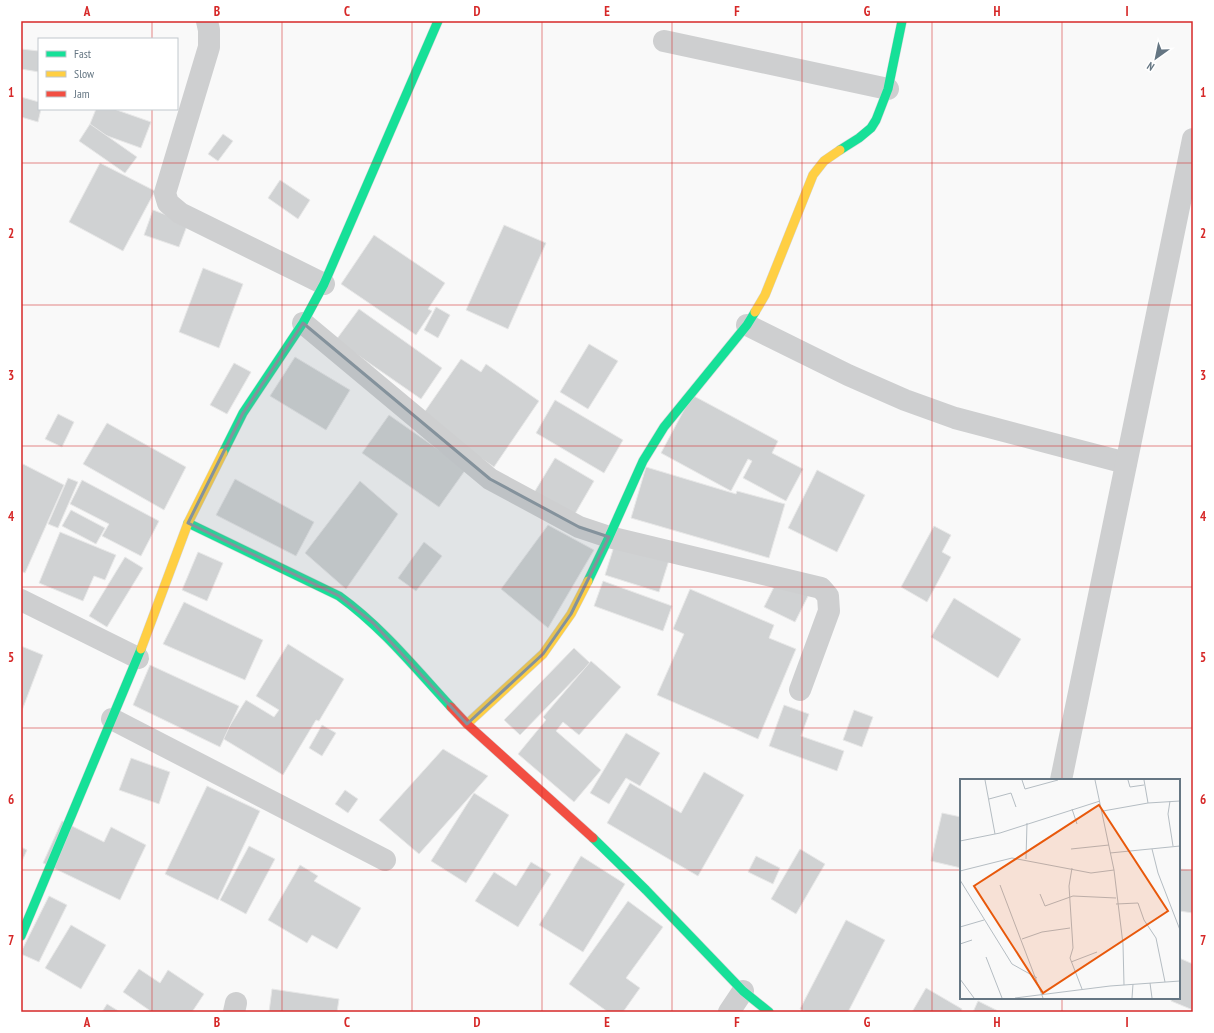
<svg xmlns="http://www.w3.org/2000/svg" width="1214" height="1033" font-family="'PT Sans Narrow',sans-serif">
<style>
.building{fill:#d0d2d3;stroke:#e8e8e8}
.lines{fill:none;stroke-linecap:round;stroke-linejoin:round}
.fast-casing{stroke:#d5d6d7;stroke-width:10}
.slow-casing{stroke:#d5d6d7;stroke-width:10}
.jam-casing{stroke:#d5d6d7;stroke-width:10}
.street{stroke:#cecfd0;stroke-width:22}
.fast{stroke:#16e098;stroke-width:9}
.slow{stroke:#ffcf43;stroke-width:9}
.jam{stroke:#f24e42;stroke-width:9}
.marked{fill:#84929c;fill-opacity:0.2;stroke:#84929c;stroke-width:3;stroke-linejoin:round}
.grid{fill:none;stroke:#d62828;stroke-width:1;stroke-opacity:0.55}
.inset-road{fill:none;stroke:#b5bdc3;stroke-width:1}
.view{fill:#e8590c;fill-opacity:0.15;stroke:#e8590c;stroke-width:2}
.inset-edge{fill:none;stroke:#657683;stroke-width:2}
.neatline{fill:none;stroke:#d62828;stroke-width:1.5}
.grid-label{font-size:13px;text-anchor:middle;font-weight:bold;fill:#d62828}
</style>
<rect width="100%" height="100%" fill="#f9f9f9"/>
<g class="building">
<polygon points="21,49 39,51 39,72 21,69"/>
<polygon points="21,97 39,102 39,109 41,109 38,122 21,117"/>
<polygon points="96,109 114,109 151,122 141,148 88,129"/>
<polygon points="90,124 137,157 125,173 79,141"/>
<polygon points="223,134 233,141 218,161 208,154"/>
<polygon points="100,163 155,191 123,251 69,222"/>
<polygon points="280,180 310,200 298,219 268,198"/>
<polygon points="153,210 188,223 179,247 144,235"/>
<polygon points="504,225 546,243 508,329 466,310"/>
<polygon points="374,235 445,283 428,309 432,311 416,335 341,284"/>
<polygon points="203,268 243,284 219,348 179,332"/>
<polygon points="436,307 450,315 438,338 424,330"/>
<polygon points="359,309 442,368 421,399 336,340"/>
<polygon points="589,344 618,361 588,409 560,392"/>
<polygon points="295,357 350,390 326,430 270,396"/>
<polygon points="461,359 481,372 486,364 539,401 494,467 421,417"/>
<polygon points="234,363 251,372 227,414 210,405"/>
<polygon points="692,395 778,441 772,453 803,469 786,501 743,478 752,461 748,459 731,491 661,453"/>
<polygon points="555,400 623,440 604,473 536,433"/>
<polygon points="58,414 74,422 62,447 45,439"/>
<polygon points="389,415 466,469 439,507 362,453"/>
<polygon points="107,423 186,467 164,510 83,464"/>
<polygon points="555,458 594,481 572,519 532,496"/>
<polygon points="23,464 64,485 25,573 21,571 21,467"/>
<polygon points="646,467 736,494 737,491 785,504 769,558 631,518"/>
<polygon points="817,470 865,495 837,552 788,528"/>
<polygon points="68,478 78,482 58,528 48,524"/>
<polygon points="235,479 314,522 296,556 216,515"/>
<polygon points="82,480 159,521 141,556 102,536 109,524 70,504"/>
<polygon points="360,481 398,514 346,589 305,553"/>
<polygon points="71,510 105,528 96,544 62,526"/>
<polygon points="548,525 594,550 548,628 501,589"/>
<polygon points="934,526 951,535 942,552 951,557 927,602 901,587"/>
<polygon points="60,532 116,555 105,580 94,576 83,601 39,583"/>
<polygon points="616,540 670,557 659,592 605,575"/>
<polygon points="424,542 442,556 416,591 398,578"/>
<polygon points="198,552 223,563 207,601 182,590"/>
<polygon points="125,557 143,568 107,627 89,616"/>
<polygon points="779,577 810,592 795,622 764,607"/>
<polygon points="603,581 672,606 663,631 594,606"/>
<polygon points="690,589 774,625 769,638 796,649 758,739 657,695 684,634 673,629"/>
<polygon points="954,598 1021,639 998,678 931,637"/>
<polygon points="184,602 263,640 245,680 163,644"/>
<polygon points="288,644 344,679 319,721 316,720 283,775 222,738 246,700 274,717 279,710 256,696"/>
<polygon points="21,646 43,655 21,713"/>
<polygon points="574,648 590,663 520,735 504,720"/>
<polygon points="591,661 621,687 579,735 563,722 556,731 601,770 574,802 518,754 546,720 543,717"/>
<polygon points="150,665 239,706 220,747 133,705"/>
<polygon points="784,705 809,714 801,736 844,751 837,771 769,746"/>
<polygon points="854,710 873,717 862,747 843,740"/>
<polygon points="322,725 336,733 322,756 309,748"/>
<polygon points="626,733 660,753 640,786 626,778 609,804 590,793"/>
<polygon points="443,749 488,776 419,854 379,820"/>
<polygon points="131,758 170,772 159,804 119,790"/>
<polygon points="704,772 744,795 698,876 607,823 630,783 681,813"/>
<polygon points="207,786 260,811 218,900 165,874"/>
<polygon points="345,790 358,799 348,813 335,804"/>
<polygon points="474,793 509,815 466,883 431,861"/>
<polygon points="942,813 961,817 961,868 931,861"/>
<polygon points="62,821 104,842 111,827 146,845 120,900 43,863"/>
<polygon points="249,846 275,859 246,914 220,900"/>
<polygon points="21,847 27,850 21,863"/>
<polygon points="800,849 825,864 796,914 771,899"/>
<polygon points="581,856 625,884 583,952 539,925"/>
<polygon points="756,856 780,868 773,884 748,872"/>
<polygon points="531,862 551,874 518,927 475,901 494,872 516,886"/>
<polygon points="300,865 318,876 314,881 361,908 337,949 312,935 307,943 268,920"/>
<polygon points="1179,869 1193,870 1193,913 1179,911"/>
<polygon points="49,896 67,905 39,962 21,954 21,952"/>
<polygon points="628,901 663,927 626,978 640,988 623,1012 608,1012 569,984"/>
<polygon points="846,920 885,940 848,1012 807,1012 800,1009"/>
<polygon points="71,925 106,945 81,989 45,968"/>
<polygon points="1179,958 1193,964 1193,1010 1171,1001 1172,998 1179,998"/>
<polygon points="139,969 160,983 168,970 204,994 192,1012 152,1012 123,992"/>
<polygon points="926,988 962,1009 961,1012 912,1012"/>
<polygon points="272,989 339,999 337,1012 269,1012"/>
<polygon points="978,1001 1000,1012 973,1012"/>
<polygon points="107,1004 120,1012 102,1012"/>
</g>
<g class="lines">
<g class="fast-casing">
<g id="fast">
<polyline points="840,150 859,138 871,128 876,120 888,89 902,21"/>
<polyline points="223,453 243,413 303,323 324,284 438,21"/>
<path d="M188 523 339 596C382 627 415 668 451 707"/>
<polyline points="588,581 609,537 643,461 664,427 747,325 755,312"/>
<polyline points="593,838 646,890 743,991 769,1012"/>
<polyline points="21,936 141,649"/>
</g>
</g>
<g class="slow-casing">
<g id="slow">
<polyline points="755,312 765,295 813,175 824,161 840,150"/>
<polyline points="141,649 188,523 223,453"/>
<polyline points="467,724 543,654 571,614 588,581"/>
</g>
</g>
<g class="jam-casing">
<polyline id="jam" points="451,707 467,724 593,838"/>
</g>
<g class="street">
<polyline points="207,21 209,30 209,47 165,193 168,203 180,213 324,284"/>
<polyline points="664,41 888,89"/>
<polyline points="303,323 490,479 579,527 609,537 821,588 828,596 829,611 800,690"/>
<polyline points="747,325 848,375 905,400 955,418 1126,463"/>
<polyline points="21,600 138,658"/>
<polyline points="112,719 385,860"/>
<polyline points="1061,780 1193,139"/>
<polyline points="234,1012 236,1003"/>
<polyline points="729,1012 743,991"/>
</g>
<use href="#fast" class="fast"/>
<use href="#slow" class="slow"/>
<use href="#jam" class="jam"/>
</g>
<path class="marked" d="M303 323 490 479 579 527 609 537 571 614 543 654 467 724 373 623 339 596 188 523 243 413Z"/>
<path class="grid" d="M152 21V39M282 21V1012M412 21V1012M542 21V1012M672 21V1012M802 21V1012M932 21V1012M1062 21V780M152 109V1012M21 163H1193M21 305H1193M21 446H1193M21 587H1193M21 728H1193M21 870H961M1179 870H1193M1062 998V1012"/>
<g transform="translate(960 779)">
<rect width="220" height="220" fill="#f9f9f9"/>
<path class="inset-road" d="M25 1 35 55M62 1 65 10 98 1M135 1 154 91 163 165 164 206M168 1 170 8 184 6M184 1 188 24M29 20 51 14 56 28M210 22 208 35 213 67M112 30 117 45M143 32 188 24 220 22M0 62 40 54 140 22M111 70 149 66M192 70 198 94 220 151M150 74 220 67M66 80 67 44M112 89 109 107 113 169 110 179 122 210M0 92 52 79 131 94 154 91M0 101 52 185 77 199M40 106 83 219M80 115 85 127 113 117 156 119M156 125 178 124 184 141 196 159 205 203M0 148 24 141M62 160 82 153 110 149M0 165 12 161M26 178 42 219M111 183 137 173M0 200 14 219M190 204 192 219M55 219 150 207 220 202M172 219 173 205"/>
<path class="view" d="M139 26 208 132 83 214 14 107Z"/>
<rect width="220" height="220" class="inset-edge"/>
</g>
<rect width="1214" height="1033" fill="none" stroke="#ffffff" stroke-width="44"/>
<rect x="38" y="38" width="140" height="72" fill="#ffffff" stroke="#c1c8cd"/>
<rect x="46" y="51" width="20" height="6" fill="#16e098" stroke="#c1c8cd"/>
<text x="74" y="58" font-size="12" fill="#657683">Fast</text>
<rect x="46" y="71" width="20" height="6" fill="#ffcf43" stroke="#c1c8cd"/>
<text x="74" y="78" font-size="12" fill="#657683">Slow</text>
<rect x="46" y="91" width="20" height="6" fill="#f24e42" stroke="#c1c8cd"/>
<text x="74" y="98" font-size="12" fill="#657683">Jam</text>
<g transform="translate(1156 58) rotate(213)" stroke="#ffffff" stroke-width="3" paint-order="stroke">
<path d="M0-3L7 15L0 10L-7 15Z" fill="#657683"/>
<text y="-6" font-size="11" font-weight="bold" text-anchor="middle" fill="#657683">N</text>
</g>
<rect x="22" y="22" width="1170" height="989" class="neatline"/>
<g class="grid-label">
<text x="87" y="16">A</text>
<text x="217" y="16">B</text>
<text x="347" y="16">C</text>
<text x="477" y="16">D</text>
<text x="607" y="16">E</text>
<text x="737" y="16">F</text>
<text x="867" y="16">G</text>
<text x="997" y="16">H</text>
<text x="1127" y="16">I</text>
<text x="11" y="97">1</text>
<text x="1203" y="97">1</text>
<text x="11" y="238">2</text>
<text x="1203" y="238">2</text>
<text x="11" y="380">3</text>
<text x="1203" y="380">3</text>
<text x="11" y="521">4</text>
<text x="1203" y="521">4</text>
<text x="11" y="662">5</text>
<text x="1203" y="662">5</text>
<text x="11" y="804">6</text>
<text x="1203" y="804">6</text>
<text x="11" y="945">7</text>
<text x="1203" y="945">7</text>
<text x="87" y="1027">A</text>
<text x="217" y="1027">B</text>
<text x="347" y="1027">C</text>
<text x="477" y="1027">D</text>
<text x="607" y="1027">E</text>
<text x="737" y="1027">F</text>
<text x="867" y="1027">G</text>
<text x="997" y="1027">H</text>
<text x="1127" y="1027">I</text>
</g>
</svg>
